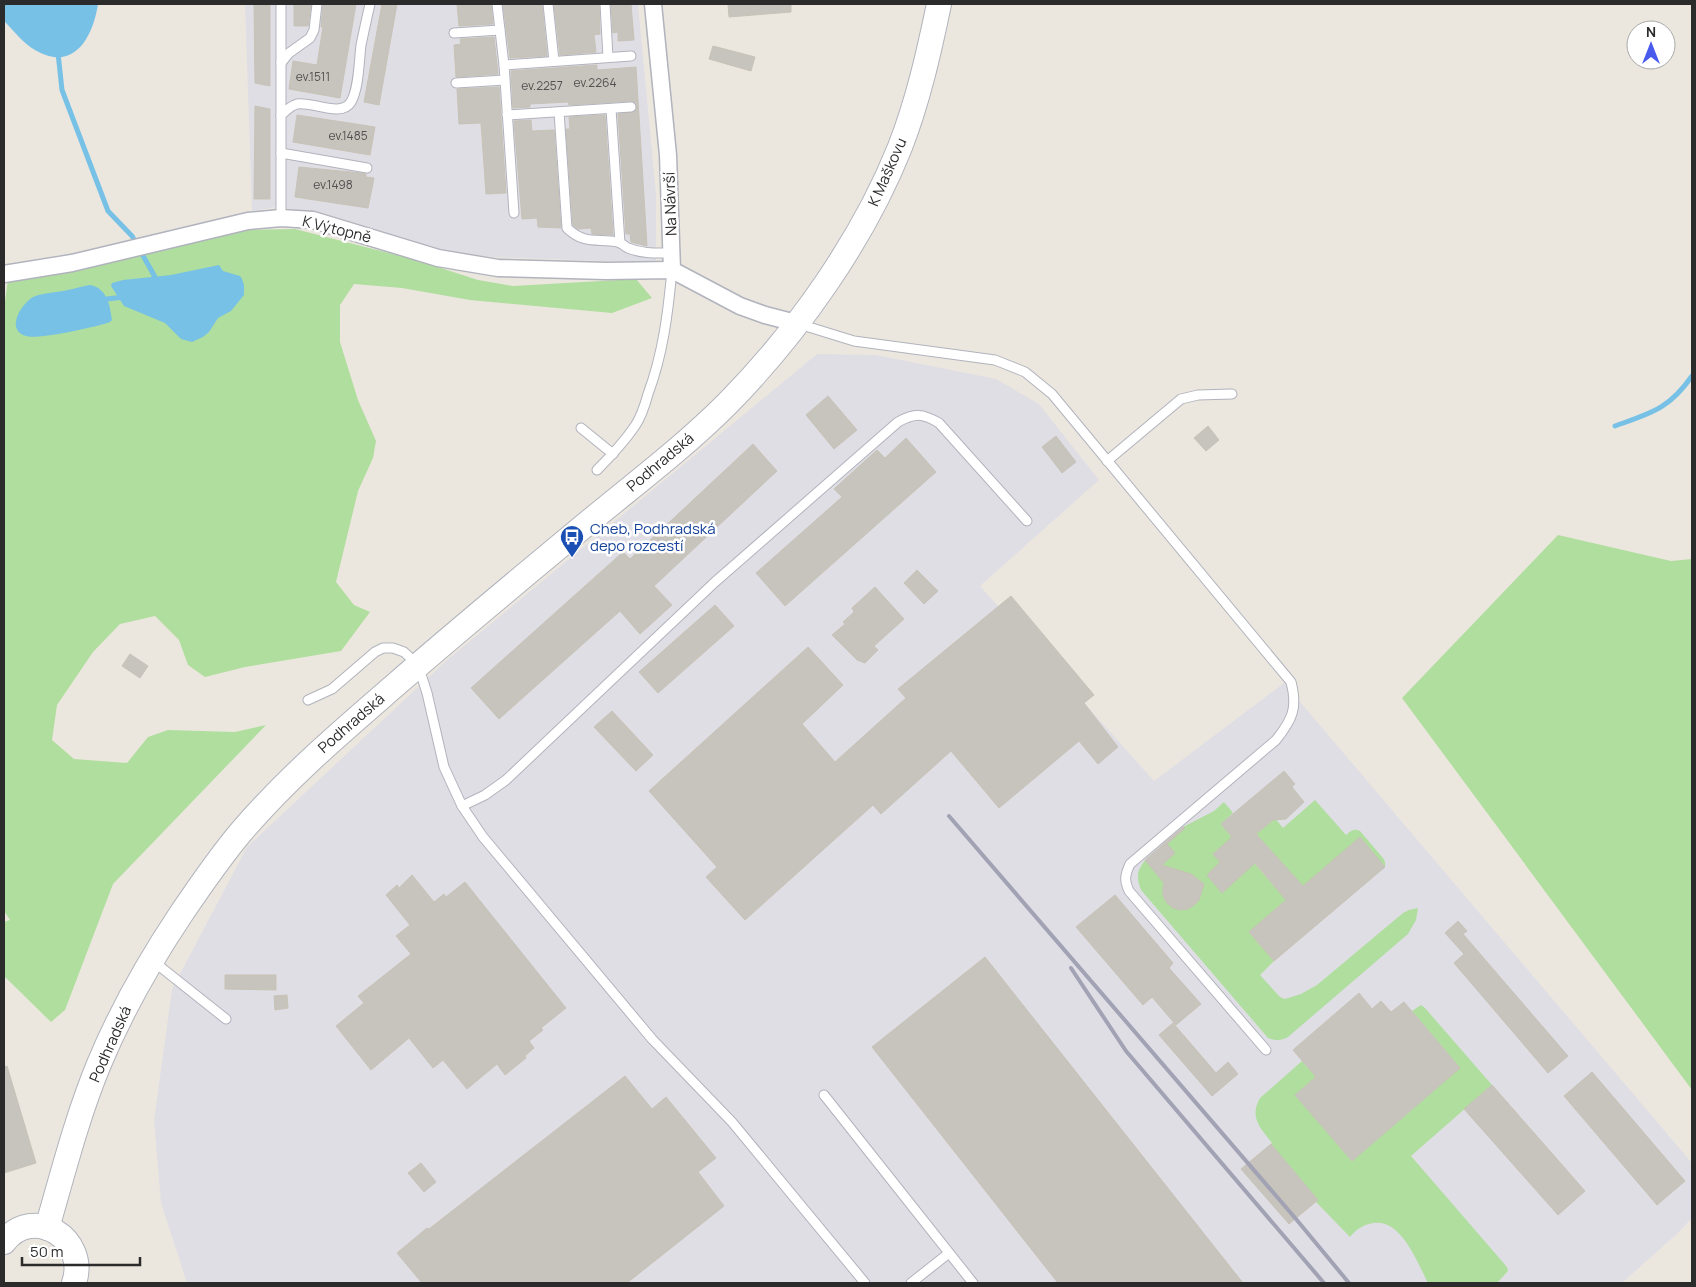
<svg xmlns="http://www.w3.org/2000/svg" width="1696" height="1287" font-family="Manrope,sans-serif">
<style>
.industrial{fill:#e0dee5}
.green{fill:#afde9e}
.water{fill:#78c1e6}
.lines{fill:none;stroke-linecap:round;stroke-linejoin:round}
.stream{stroke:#78c1e6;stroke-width:5}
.building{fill:#c7c3bd;stroke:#c7c3b7}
.service-casing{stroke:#b1b3bd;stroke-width:11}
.minor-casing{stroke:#b1b3bd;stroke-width:19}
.secondary-casing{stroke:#b1b3bd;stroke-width:26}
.service{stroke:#fff;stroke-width:9}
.minor{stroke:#fff;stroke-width:16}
.secondary{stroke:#fff;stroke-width:24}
.rail{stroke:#a1a2b4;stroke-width:4}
.labels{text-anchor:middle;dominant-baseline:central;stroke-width:5;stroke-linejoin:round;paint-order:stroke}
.number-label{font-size:12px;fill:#525150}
.street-label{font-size:15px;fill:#2b2b2b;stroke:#fff}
.transit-label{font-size:15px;fill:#164399;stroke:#fff;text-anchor:start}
</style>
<rect width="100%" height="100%" fill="#ece7de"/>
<g class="industrial">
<polygon points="245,4 638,4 656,194 656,263 492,257 436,249 323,213 277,207 252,211"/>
<polygon points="817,354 876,355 996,379 1039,404 1099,480 980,586 1154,781 1284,683 1692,1163 1692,1218 1678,1233 1622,1283 187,1283 161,1203 154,1121 172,989 247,847 447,660"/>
</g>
<g class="green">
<polygon points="295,229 416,260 478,280 513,286 636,279 652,298 612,313 470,300 402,288 354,284 340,305 340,342 358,400 376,441 373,458 358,491 336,582 354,605 370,612 341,651 245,667 205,677 188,665 179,640 155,616 120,624 93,652 57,705 52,740 74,759 127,763 148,737 168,730 235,732 266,725 113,884 65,1010 51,1022 4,976 4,922 10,920 4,911 4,308 8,280 246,230"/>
<polygon points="1558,535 1671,561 1692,559 1692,1090 1402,698"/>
<path d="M1315 800 1346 835C1351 831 1353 828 1360 831L1383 858 1385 862V867L1360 838 1249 932 1274 961 1260 975 1280 997 1285 999 1301 994 1317 985 1403 913 1409 910 1418 908 1416 920 1408 934 1288 1037C1280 1041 1276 1041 1268 1038L1141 890C1136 877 1137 871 1145 860L1146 861 1184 829 1183 827 1214 811 1224 802 1233 813 1221 824 1274 886 1290 872 1256 834 1275 818 1283 828Z"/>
<path d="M1421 1005 1425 1008 1492 1085 1411 1156 1507 1267 1508 1271 1497 1283H1428C1417 1262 1400 1214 1369 1224 1361 1226 1356 1230 1350 1237L1316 1202 1318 1200 1271 1144 1272 1143C1260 1128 1249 1117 1260 1098L1302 1061 1316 1077 1295 1095 1352 1161 1460 1068 1412 1011Z"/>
</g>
<g class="water">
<path d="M4 4H98C93 37 74 73 35 50 23 43 14 31 4 21Z"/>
<polygon points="219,265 223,271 240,276 242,279 244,285 244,295 231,311 218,318 209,332 203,337 192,342 181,339 165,323 124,306 111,286 112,283 123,280 171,275"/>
<path d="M90 285C107 288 110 305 112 320L110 322C96 327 38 340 26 336 5 330 21 304 33 297 40 294 49 293 56 292 67 291 79 287 90 285Z"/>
</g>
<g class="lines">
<g class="stream">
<polyline points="58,53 62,90 108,211 132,236 155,277 151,281"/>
<polyline points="107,299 124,297"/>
<path d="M1615 426C1651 413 1669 409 1692 376"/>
</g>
</g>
<g class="building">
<polygon points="254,4 270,4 270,86 255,83"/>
<polygon points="294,4 311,4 308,26 294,26"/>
<polygon points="323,4 356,4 340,98 289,89 293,61 317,65 323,27 321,27"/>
<polygon points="382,4 397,4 379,105 364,102"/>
<polygon points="457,4 491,4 493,24 459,26"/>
<polygon points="503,4 542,4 547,56 510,58"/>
<polygon points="554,4 599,4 600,34 594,35 596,52 560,55"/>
<polygon points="611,4 631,4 634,40 618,41 618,32 613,33"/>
<polygon points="728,4 791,4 791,12 729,17"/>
<polygon points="494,37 498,74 456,77 454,45 461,44 460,39"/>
<polygon points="713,46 755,57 751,71 709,59"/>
<polygon points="597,65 597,70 636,67 647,246 631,242 630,234 626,234 618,114 634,112 637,109 636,103 631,101 569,105 568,102 530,104 530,107 513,108 511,71"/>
<polygon points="499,87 506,193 486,194 481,123 459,124 457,89"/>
<polygon points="255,106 270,109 270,199 254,199"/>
<polygon points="297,115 375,127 370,155 293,142"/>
<polygon points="605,115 613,235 592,234 591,228 578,229 573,225 566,129 570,129 569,117"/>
<polygon points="531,120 532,131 554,130 561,228 538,227 537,218 522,219 514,121"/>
<polygon points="299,167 361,173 366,174 366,177 374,178 368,208 295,197"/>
<polygon points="828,396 857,430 834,449 806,415"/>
<polygon points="1208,426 1219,440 1206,451 1194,438"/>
<polygon points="1056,436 1076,462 1062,473 1042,447"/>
<polygon points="906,438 936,472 785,606 756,573 842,497 834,489 877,450 885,458"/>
<polygon points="753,444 777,471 654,586 672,605 640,634 620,611 499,719 471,688 623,552 630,559"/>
<polygon points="917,570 938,591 924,604 904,583"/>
<polygon points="875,587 904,619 874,646 878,650 865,663 857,660 832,635 845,624 843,622 854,612 852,608"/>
<polygon points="1011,596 1094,695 1084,703 1118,747 1098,764 1079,741 999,808 951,751 881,814 873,805 745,920 706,877 717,867 649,791 808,647 843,685 802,724 835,762 906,698 898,689"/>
<polygon points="715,605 734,626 658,693 639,672"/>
<polygon points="130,654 148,666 140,678 122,666"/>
<polygon points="612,711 653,755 636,771 594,727"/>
<polygon points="1284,771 1295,784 1292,787 1304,802 1286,819 1273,820 1256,834 1303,886 1360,837 1385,867 1274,961 1249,932 1286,900 1255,863 1222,893 1207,875 1220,862 1213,854 1232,837 1221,824"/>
<polygon points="1183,827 1185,828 1167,844 1175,853 1162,865 1191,874 1204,884 1199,900 1194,905 1188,909 1180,910 1173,908 1167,903 1163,896 1163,889 1164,883 1145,860"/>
<polygon points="412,875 434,902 444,894 446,897 465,882 566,1008 541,1028 543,1030 529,1041 534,1048 525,1056 526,1058 505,1075 497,1064 467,1089 443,1060 433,1068 409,1038 371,1070 336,1026 364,1003 358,996 411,954 396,936 410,925 386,895 397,885 399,888"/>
<polygon points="1115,895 1173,963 1169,968 1201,1004 1176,1025 1152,997 1143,1005 1076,927"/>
<polygon points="1458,921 1467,931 1463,934 1568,1056 1548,1073 1454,963 1464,954 1445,933"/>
<polygon points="985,957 1243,1283 1058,1283 872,1047"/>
<polygon points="225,975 276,975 276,990 225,989"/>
<polygon points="1359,993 1372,1009 1381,1001 1391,1012 1404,1002 1460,1068 1352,1161 1295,1095 1316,1077 1293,1050"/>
<polygon points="287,995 288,1008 275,1010 274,996"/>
<polygon points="1173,1023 1216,1073 1228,1062 1238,1074 1212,1096 1159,1035"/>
<polygon points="7,1066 36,1163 4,1173 4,1067"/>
<polygon points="1592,1072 1685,1181 1657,1205 1564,1096"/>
<polygon points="625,1076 652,1109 666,1097 716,1158 698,1172 724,1206 627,1283 422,1283 397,1253 427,1228 429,1229"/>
<polygon points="1492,1085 1585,1191 1558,1215 1464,1109"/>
<polygon points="1271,1144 1318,1200 1289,1224 1241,1169"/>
<polygon points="421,1163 436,1182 424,1192 408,1173"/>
</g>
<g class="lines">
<g class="service-casing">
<g id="service">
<polyline points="497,4 504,65 514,213"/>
<polyline points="548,4 554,61"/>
<polyline points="605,4 608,57"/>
<polyline points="454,33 500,30"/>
<polyline points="281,63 289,53 310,38 314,30 317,4"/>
<polyline points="504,65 631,56"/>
<polyline points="456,83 505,80"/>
<polyline points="611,109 620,243"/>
<path d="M559 112 567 228C584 245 598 238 618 242 622 243 625 247 628 248 642 254 657 253 672 253"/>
<path d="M281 115C286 111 290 106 297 104 312 101 341 118 351 102 359 88 359 61 361 45 364 31 367 17 370 4"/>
<polyline points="507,115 631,107"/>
<polyline points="281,153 367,168"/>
<polyline points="281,218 281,4"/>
<path d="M799 324 854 341 995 360 1025 372 1052 394 1291 682C1298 708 1292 720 1276 740L1130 864C1125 875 1124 880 1129 891L1266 1050"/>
<polyline points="581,428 613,454"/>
<polyline points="1107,461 1181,399 1198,395 1232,394"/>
<path d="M597 470C611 456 624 442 635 426 641 417 645 405 648 394 663 354 668 313 672 270"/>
<polyline points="308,700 332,689 375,652 383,648 393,648 404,652 418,665 427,693 444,767 462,806 483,837 652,1039 732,1122 865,1283"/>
<path d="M462 806 485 795 506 780 715 582 898 422C915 413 922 413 939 423L1027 521"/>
<polyline points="153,961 226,1019"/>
<polyline points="824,1095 973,1283"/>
<polyline points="911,1283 949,1253"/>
</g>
</g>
<g class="minor-casing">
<g id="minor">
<polyline points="653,4 668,155 672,270"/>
<polyline points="4,274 72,263 248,221 281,218 313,220 438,258 498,268 606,271 672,270 740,306 765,315 796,323"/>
</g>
</g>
<g class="secondary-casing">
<g id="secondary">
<path d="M47 1228C63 1173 77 1117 99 1064 121 1011 149 962 181 914 200 886 219 858 241 832 287 778 340 733 393 687 456 632 520 579 584 526 632 486 683 448 727 404 797 333 863 240 900 147 918 101 929 52 939 4"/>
<path d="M4 1242C33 1204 89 1239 74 1283"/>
</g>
</g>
<use href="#service" class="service"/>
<use href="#minor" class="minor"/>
<use href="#secondary" class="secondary"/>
<g class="rail">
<polyline points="949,816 1296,1219 1349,1283"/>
<polyline points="1071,968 1126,1051 1324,1283"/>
</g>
</g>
<defs>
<g id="bus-pin" transform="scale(1.25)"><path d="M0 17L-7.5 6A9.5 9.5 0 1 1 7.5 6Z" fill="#1a4fb4" stroke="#fff"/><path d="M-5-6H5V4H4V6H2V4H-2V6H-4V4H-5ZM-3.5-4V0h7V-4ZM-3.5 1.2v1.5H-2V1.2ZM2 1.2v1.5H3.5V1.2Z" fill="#fff"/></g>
</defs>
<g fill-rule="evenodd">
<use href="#bus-pin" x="572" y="537"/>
</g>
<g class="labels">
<g class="number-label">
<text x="313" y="76">ev.1511</text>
<text x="595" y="82">ev.2264</text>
<text x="542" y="85">ev.2257</text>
<text x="348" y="135">ev.1485</text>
<text x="333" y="184">ev.1498</text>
</g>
<g class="street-label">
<text transform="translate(887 172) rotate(-66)">K Maškovu</text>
<text transform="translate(670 204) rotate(-92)">Na Návrší</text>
<text transform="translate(337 229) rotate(14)">K Výtopně</text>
<text transform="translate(660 462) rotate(-40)">Podhradská</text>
<text transform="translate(351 723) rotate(-41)">Podhradská</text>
<text transform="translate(110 1044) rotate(-66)">Podhradská</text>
</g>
<g class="transit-label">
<text x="590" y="528">Cheb, Podhradská<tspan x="590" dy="17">depo rozcestí</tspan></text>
</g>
</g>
<rect width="1696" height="1287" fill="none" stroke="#2b2b2b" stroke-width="10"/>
<g transform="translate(1651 45)"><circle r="24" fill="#ffffff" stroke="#aaaaaa"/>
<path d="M0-4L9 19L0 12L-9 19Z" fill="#495bed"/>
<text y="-8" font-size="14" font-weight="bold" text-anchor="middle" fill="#2b2b2b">N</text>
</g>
<path d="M22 1257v8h118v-8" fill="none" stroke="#2b2b2b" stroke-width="2.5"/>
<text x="30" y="1257" font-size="15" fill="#2b2b2b" stroke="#ffffff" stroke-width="4" paint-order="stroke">50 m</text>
</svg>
